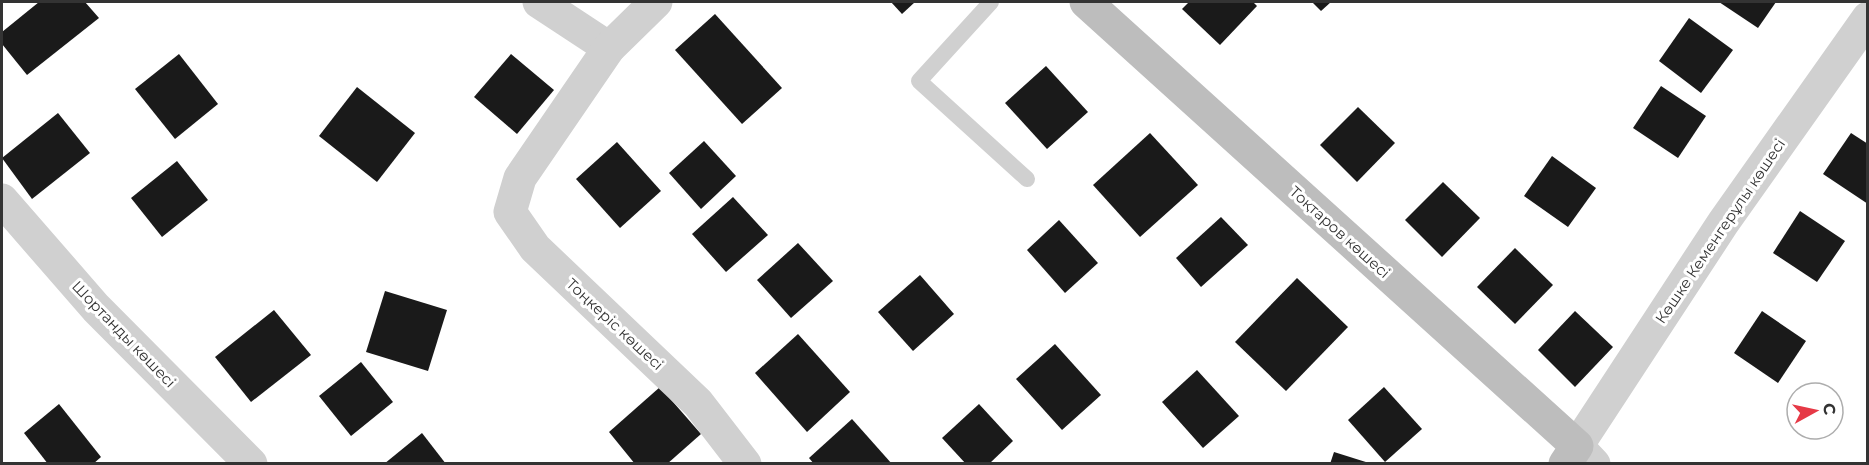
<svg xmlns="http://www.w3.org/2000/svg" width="1869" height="465" font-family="Montserrat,sans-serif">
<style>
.building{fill:#1a1a1a}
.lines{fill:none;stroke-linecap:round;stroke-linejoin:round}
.lane{stroke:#d0d0d0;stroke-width:16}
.street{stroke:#d0d0d0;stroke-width:33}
.secondary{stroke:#bdbdbd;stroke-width:33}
.labels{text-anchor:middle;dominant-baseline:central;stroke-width:6;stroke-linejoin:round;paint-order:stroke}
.street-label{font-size:15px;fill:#333;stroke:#fff}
</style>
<rect width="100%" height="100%" fill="#fff"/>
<g class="building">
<polygon points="39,2 85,2 99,18 27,75 2,44 2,32"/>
<polygon points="891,2 915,2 902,14"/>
<polygon points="1189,2 1253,2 1257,6 1220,45 1182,9"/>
<polygon points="1312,2 1331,2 1321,11"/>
<polygon points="1719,2 1776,2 1758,28"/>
<polygon points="715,14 782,88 742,124 675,50"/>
<polygon points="1689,18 1733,50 1701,93 1659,61"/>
<polygon points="179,54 218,104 175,139 135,89"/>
<polygon points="511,54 554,90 517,134 474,97"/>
<polygon points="1046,66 1088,112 1047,149 1005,103"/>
<polygon points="1661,86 1706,116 1678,158 1633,128"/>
<polygon points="357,87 415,133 377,182 319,136"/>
<polygon points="1358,107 1395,143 1357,182 1320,145"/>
<polygon points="58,113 90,153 32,199 2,158"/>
<polygon points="1150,133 1198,185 1140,237 1093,185"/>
<polygon points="1851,133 1868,144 1868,204 1823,174"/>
<polygon points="704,141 736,176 701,209 669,173"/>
<polygon points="617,142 661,191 620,228 576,179"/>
<polygon points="1552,156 1596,188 1568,227 1524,196"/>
<polygon points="177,161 208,200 162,237 131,198"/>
<polygon points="1443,182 1480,218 1442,257 1405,220"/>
<polygon points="733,197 768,235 726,272 692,234"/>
<polygon points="1800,211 1845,241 1817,282 1773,253"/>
<polygon points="1221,217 1248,245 1201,287 1176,258"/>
<polygon points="1059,220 1098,263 1065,293 1027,250"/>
<polygon points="798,243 833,281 791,318 757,280"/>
<polygon points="1515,248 1553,285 1515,324 1477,287"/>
<polygon points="920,275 954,314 913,351 878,312"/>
<polygon points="1297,278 1348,327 1286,391 1235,342"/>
<polygon points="385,291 447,310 428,371 366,352"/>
<polygon points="274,310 311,355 251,402 215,357"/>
<polygon points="1575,311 1613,347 1575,387 1538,350"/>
<polygon points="1762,311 1806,341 1778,383 1734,353"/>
<polygon points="798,334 850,392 807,432 755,373"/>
<polygon points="1055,344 1101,395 1062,430 1016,379"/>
<polygon points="361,362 393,402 351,436 319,396"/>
<polygon points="1197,370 1239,416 1203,448 1162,402"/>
<polygon points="660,387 701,434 667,464 635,464 609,432"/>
<polygon points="1384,387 1422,429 1385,462 1348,420"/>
<polygon points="59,404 101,457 93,464 48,464 24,433"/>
<polygon points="979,404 1013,441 989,464 966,464 942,438"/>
<polygon points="852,419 892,464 814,464 809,458"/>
<polygon points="422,433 446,464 384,464"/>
<polygon points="1334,452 1369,463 1369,464 1330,464"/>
</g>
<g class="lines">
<polyline class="lane" points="991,2 919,81 1027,179"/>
<g class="street">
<polyline points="539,2 609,48"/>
<polyline points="656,2 609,48 520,178 510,212 535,248 698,403 745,464"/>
<polyline points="2,200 96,308 251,464"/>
<polyline points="1594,464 1577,446 1723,223 1868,18"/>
</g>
<polyline class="secondary" points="1086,2 1577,446 1565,464"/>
</g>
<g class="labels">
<g class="street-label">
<text transform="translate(1720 231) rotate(-56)">Көшке Кеменгерұлы көшесі</text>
<text transform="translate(1340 232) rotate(42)">Тоқтаров көшесі</text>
<text transform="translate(615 324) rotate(43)">Тоңкерiс көшесі</text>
<text transform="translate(124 334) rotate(46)">Шортанды көшесі</text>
</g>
</g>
<rect width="1869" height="465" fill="none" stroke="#333333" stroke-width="6"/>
<g transform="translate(1815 411) rotate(82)"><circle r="28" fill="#ffffff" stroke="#adadad" stroke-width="1.5"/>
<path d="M0-4.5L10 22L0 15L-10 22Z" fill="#e63946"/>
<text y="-9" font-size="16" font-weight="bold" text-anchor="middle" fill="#333333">С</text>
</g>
</svg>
